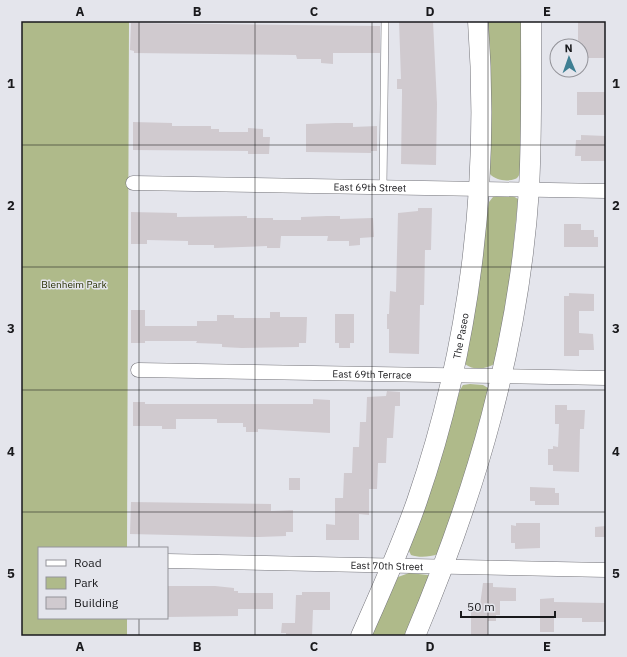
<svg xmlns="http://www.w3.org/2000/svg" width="627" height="657" font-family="'IBM Plex Sans',sans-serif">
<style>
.green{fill:#afba8a}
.building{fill:#d0cacf}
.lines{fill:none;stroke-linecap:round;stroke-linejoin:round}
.lane-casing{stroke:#74747a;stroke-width:8}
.street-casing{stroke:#74747a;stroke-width:15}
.secondary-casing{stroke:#74747a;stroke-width:21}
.lane{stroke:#fff;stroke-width:7}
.street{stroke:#fff;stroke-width:14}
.secondary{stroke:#fff;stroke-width:20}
.grid{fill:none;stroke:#19191c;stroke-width:1;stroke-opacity:0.55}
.labels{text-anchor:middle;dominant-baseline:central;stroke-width:3;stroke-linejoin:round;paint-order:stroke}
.street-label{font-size:10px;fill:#19191c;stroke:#e4e5ec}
.park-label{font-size:10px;fill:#293104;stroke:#e4e5ec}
.neatline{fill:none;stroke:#19191c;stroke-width:1.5}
.grid-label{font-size:13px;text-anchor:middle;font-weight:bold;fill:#19191c}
</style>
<rect width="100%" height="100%" fill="#e4e5ec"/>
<g class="green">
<polygon points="21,21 129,21 127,548 39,548 39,618 127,618 127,636 21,636"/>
<path d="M487 21H521L522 168C520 172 519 178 515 179 507 182 495 180 490 174Z"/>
<path d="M500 195 513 196 518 199 511 272 495 364C485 369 474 371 465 364V357L489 202 493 197Z"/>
<path d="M470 384 483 385 488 388 489 393 470 469 438 554C430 557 419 558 411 555L409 551 410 546 460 390 463 385Z"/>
<polygon points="409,573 428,575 430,578 406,636 370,636 398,577"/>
</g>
<g class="building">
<polygon points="399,21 433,21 437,104 436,165 401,164 402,95 402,89 397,89 397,79 401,79"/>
<polygon points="578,21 606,21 606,58 581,58 581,46 578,46"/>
<polygon points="131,23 380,26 380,53 333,53 333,64 321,63 321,59 297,59 296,55 134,53 134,51 130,50"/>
<rect x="577" y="92" width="29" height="23"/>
<polygon points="133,122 172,123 172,126 211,126 211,129 219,129 219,132 248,132 248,128 263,129 263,137 270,137 269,154 248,154 248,151 133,150"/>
<polygon points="336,123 353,123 353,127 377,126 377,151 371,151 371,153 306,152 306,124"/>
<polygon points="581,135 606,136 606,161 581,161 581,156 575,156 576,140 581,140"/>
<polygon points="418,208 432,208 431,250 425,250 424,305 420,305 419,354 389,353 389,329 387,329 387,314 389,314 390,291 396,292 398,213 418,211"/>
<polygon points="131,212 177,213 177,217 247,216 247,218 273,218 273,220 301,220 301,217 327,216 340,216 340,219 373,218 374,237 360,238 360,245 349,246 349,241 327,241 328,236 281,236 280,248 267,248 267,246 214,248 214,245 188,245 188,241 147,240 147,244 131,244"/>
<polygon points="564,224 581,224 581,230 594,230 594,237 598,237 598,247 564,247"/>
<polygon points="569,293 594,294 594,311 579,311 579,333 593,334 594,350 579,350 579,356 564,356 564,296 569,296"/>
<polygon points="131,310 145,310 145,326 197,326 197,321 217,321 217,315 234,315 234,318 270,318 270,312 280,312 280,317 307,317 306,343 299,343 299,347 242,348 222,347 222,344 196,343 197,341 145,341 145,343 131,343"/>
<polygon points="335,314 354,314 354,343 350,343 350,348 339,348 339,343 335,343"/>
<polygon points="387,391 400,392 400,406 395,406 393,438 387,438 386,463 378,463 377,489 369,489 369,515 359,514 359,540 326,540 326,524 335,525 335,498 343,498 344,473 352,473 353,447 359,447 360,422 366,422 367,397 386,396"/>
<polygon points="313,399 330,400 330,433 258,429 258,432 246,432 246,427 243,427 243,423 217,423 217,419 176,419 176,429 162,429 162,426 133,426 133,402 145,402 145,404 313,404"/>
<polygon points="555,405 567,405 567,410 585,410 584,429 580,429 579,472 553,471 553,465 548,465 548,449 553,449 553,446 558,447 559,424 555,424"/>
<rect x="289" y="478" width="11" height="12"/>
<polygon points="530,487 555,488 555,493 559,493 559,505 535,505 535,501 530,501"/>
<polygon points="131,502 271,504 271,511 293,510 293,532 286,532 286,536 259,537 130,534"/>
<polygon points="516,523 540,523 540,548 515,549 515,543 511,543 511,525 516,526"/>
<polygon points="606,526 606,537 595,537 595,527"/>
<polygon points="483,583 493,583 493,587 516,588 516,601 500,601 500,615 496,615 496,621 488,621 488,636 471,636 471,605 480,605"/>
<polygon points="167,586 215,586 234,588 234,591 238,591 238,593 273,593 273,609 238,609 238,616 167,617"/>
<polygon points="302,592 330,592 330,610 313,610 312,636 286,636 286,633 281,633 282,623 295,623 296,595 302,595"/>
<polygon points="554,598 554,602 606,603 606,622 582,622 582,618 554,618 554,632 540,632 540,599"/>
</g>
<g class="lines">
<g class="lane-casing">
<polyline id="lane" points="383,187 385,21"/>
</g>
<g class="street-casing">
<g id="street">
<path id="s1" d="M133 183 606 191"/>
<path id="s2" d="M138 370 606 378"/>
<path id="s3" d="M167 561 606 570"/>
</g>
</g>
<g class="secondary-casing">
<g id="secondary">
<path id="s4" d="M361 636C381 591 401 547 417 501 470 347 490 183 478 21"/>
<path d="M415 636C476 492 519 346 529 189 532 133 531 77 531 21"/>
</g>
</g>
<use href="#lane" class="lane"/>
<use href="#street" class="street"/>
<use href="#secondary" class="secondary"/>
</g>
<path class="grid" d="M139 21V548M255 21V636M372 21V636M488 21V636M21 145H606M21 267H606M21 390H606M21 512H606M139 618V636"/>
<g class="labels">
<g class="street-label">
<text stroke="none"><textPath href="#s1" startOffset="237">East 69th Street</textPath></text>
<text stroke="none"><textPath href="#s4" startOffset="317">The Paseo</textPath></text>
<text stroke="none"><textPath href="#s2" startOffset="234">East 69th Terrace</textPath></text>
<text stroke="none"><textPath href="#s3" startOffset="220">East 70th Street</textPath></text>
</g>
<g class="park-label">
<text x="74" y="284">Blenheim Park</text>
</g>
</g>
<rect width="627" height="657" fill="none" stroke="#e4e5ec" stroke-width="44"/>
<rect x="38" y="547" width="130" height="72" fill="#e4e5ec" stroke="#939399"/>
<rect x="46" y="560" width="20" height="6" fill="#ffffff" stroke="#939399"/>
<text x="74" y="567" font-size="12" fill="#19191c">Road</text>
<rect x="46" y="577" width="20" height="12" fill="#afba8a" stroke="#939399"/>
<text x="74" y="587" font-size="12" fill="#19191c">Park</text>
<rect x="46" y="597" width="20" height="12" fill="#d0cacf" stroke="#939399"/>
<text x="74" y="607" font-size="12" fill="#19191c">Building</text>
<g transform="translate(569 58) rotate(358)"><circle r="19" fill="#e4e5ec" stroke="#939399"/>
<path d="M0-3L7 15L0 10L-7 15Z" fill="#3f7f93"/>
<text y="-6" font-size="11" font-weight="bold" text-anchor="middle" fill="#19191c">N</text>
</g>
<path d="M461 611v6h94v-6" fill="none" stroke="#19191c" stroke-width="2"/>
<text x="467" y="611" font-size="12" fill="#19191c" stroke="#e4e5ec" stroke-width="3" paint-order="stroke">50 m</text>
<rect x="22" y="22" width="583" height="613" class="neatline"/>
<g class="grid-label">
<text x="80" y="16">A</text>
<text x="197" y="16">B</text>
<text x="314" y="16">C</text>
<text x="430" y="16">D</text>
<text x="547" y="16">E</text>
<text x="11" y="88">1</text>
<text x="616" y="88">1</text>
<text x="11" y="210">2</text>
<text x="616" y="210">2</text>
<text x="11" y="333">3</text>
<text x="616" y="333">3</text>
<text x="11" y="456">4</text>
<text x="616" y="456">4</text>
<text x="11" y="578">5</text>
<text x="616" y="578">5</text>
<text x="80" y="651">A</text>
<text x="197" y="651">B</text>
<text x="314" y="651">C</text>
<text x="430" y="651">D</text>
<text x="547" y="651">E</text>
</g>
</svg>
